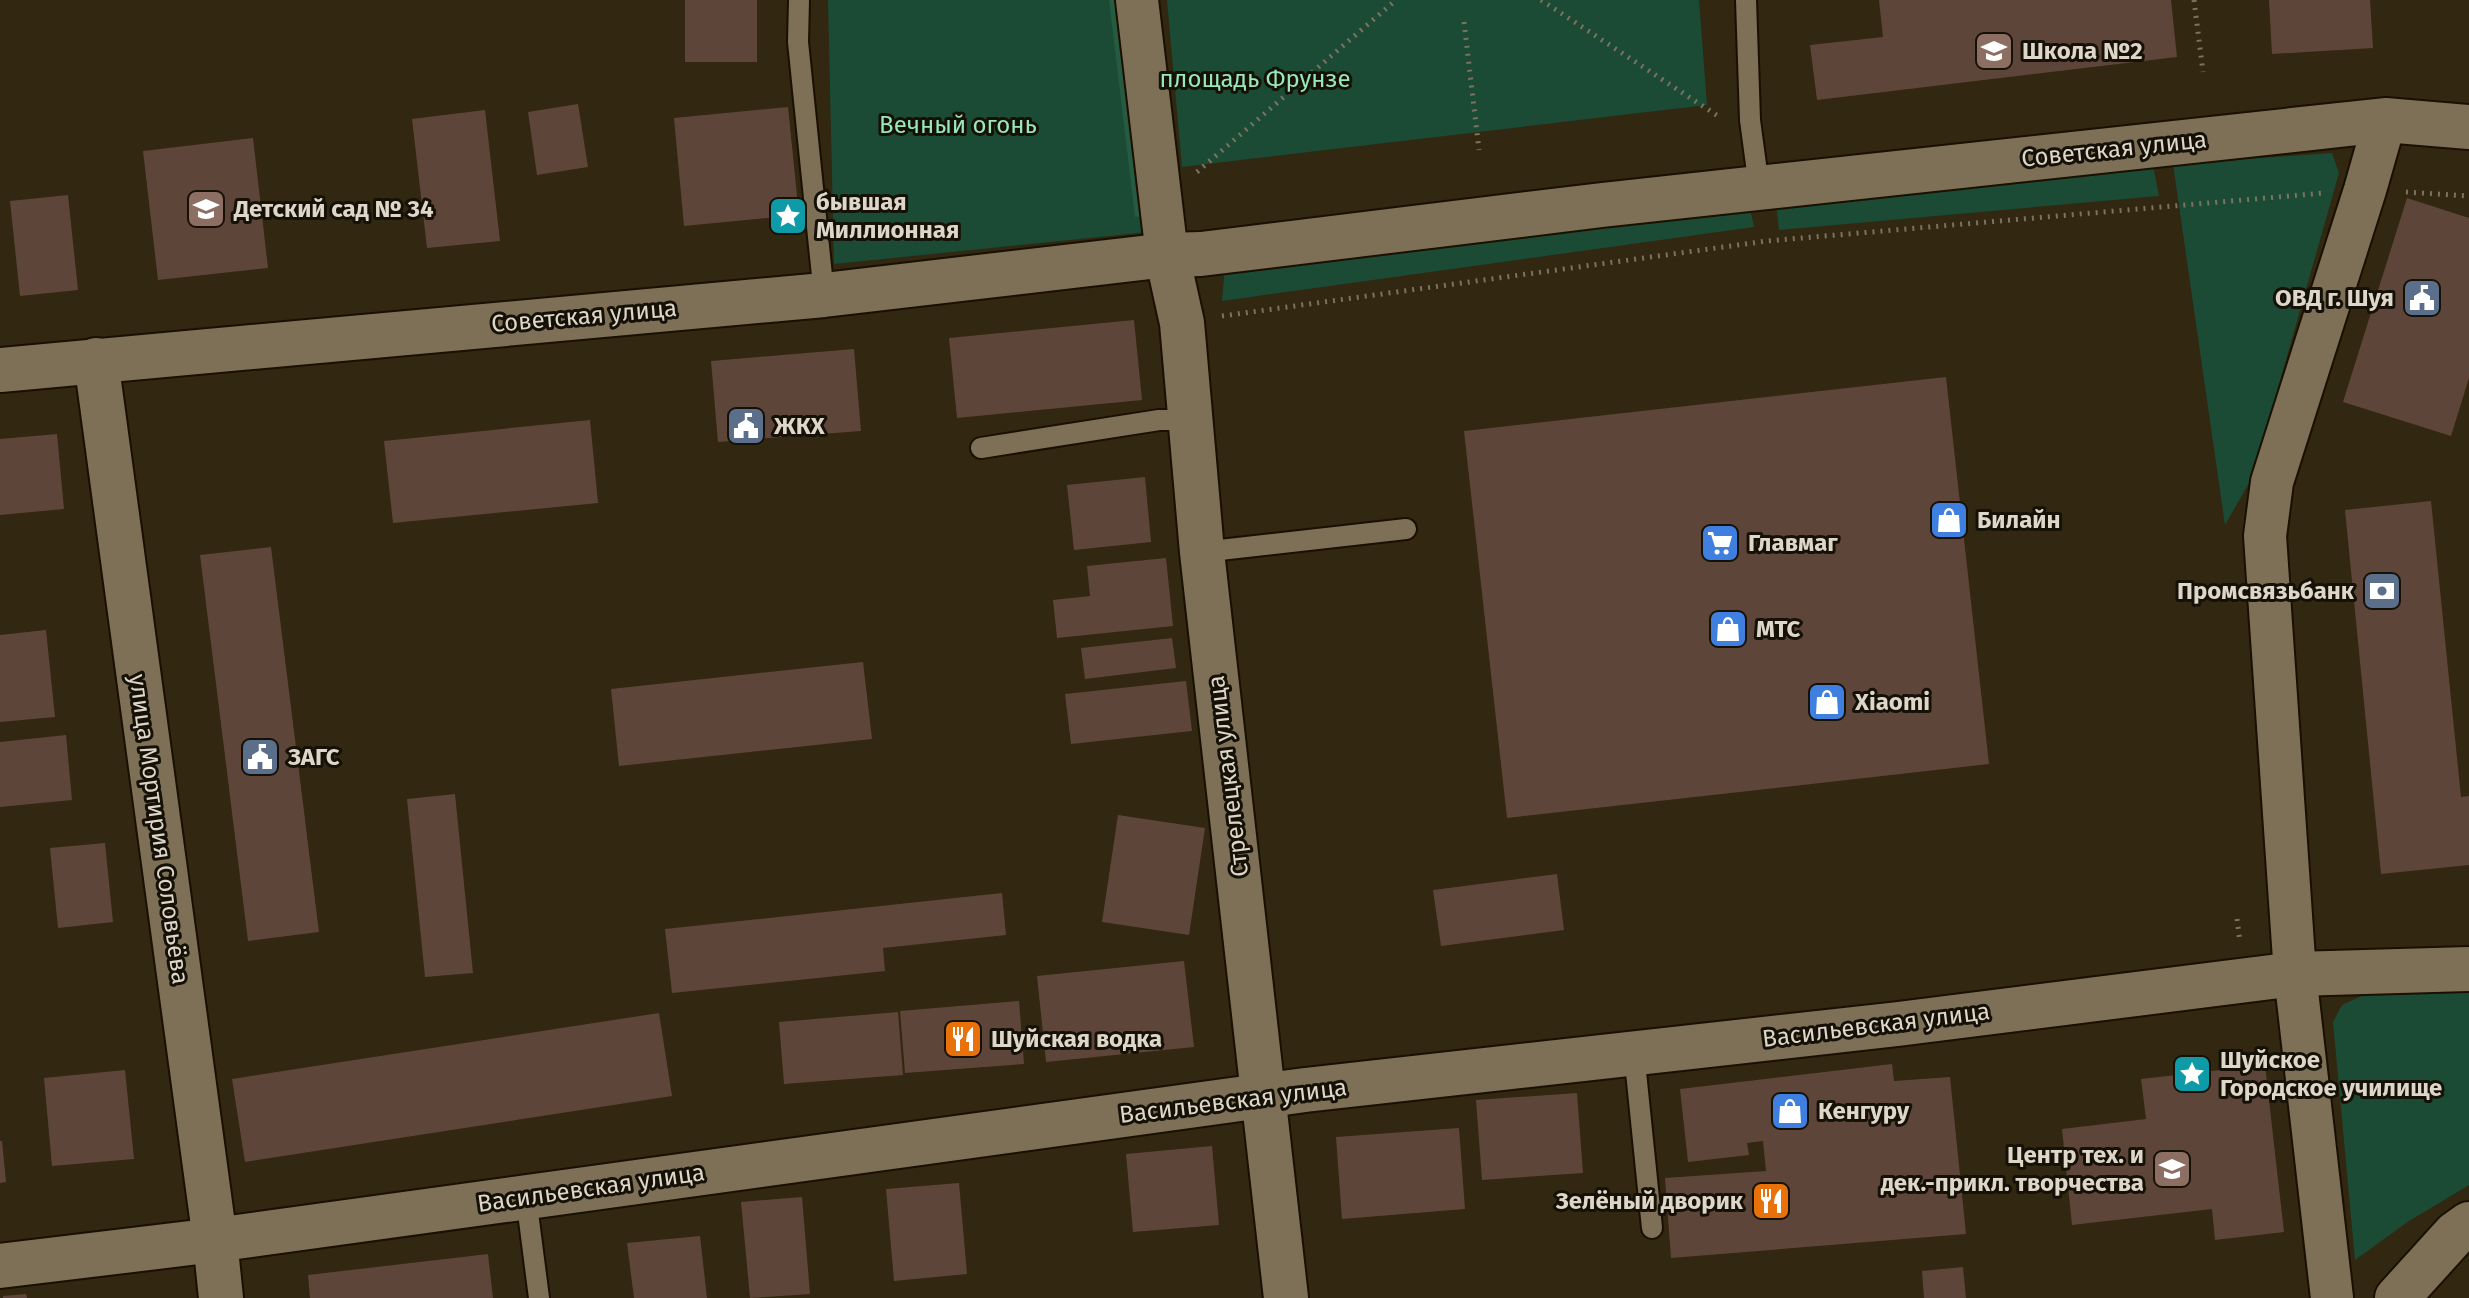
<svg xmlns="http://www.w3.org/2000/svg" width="2469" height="1298" font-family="'Fira Sans',sans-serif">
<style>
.green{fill:#1b4b34}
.forest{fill:#265a41}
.building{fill:#5e4539}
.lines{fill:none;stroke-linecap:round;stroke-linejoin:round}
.service-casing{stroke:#1a1000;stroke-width:24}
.minor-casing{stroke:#1a1000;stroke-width:46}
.tertiary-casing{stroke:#1a1000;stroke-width:48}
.secondary-casing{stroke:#1a1000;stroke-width:48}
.path{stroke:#7c7260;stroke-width:5;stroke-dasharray:2 6;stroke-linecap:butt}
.service{stroke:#7d7057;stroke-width:20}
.minor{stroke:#7d7057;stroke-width:42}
.tertiary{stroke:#7d7057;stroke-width:44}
.secondary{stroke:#7d7057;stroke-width:44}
.labels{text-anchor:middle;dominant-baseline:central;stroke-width:6;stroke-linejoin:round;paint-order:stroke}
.poi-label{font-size:24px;font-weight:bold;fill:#ddd6c9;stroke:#161107;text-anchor:start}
.park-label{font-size:24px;fill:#97e7bd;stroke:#161107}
.street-label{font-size:24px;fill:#ddd6c9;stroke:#161107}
</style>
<rect width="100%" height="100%" fill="#322710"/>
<g class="green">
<polygon points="828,0 1127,0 1158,231 834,264"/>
<polygon points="1167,0 1699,0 1707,105 1182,167"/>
<polygon points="2332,153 2339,173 2253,476 2225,525 2173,164"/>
<polygon points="2153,165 2159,196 1779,230 1776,202"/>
<polygon points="1749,204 1754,227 1222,301 1225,265"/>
<polygon points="2469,979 2469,1185 2409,1221 2355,1260 2333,1022 2342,1005 2388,984"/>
</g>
<polygon class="forest" points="1109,0 1120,0 1146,216 1135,217"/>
<g class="building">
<rect x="685" y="0" width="72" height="62"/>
<polygon points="1879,0 2171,0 2177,57 1817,100 1810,45 1883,37"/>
<polygon points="2269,0 2370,0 2373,48 2272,54"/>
<polygon points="578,104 588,167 537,175 528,112"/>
<polygon points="788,107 799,215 684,226 674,118"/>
<polygon points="485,110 500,241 427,248 412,119"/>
<polygon points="253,138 268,268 158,280 143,151"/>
<polygon points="68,195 78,290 20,296 10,201"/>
<polygon points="2407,198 2469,218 2469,378 2451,436 2343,402"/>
<polygon points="1134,320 1142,400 957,418 949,338"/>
<polygon points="854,349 861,431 718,442 711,361"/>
<polygon points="1946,377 1989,764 1507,818 1464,431"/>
<polygon points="590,420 598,503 393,523 384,441"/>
<polygon points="57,434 64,509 0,515 0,439"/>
<polygon points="1145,477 1151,542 1074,550 1067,485"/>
<polygon points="2431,501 2461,797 2469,796 2469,865 2381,874 2345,510"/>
<polygon points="271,547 319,932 248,941 200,555"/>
<polygon points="1166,558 1173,626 1057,638 1053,600 1090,596 1087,566"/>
<polygon points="46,630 55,717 0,722 0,635"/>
<polygon points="1172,638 1176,668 1085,679 1081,648"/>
<polygon points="863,662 872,739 619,766 611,689"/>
<polygon points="1186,681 1192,731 1071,744 1065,694"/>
<polygon points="66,735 72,800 0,807 0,742"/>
<polygon points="455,794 473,973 425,977 407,799"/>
<polygon points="1118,815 1205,828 1189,935 1102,922"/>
<polygon points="105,843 113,922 58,928 50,848"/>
<polygon points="1557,874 1564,930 1441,946 1433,890"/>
<polygon points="1002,893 1006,935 883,948 885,971 672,993 665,929"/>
<polygon points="1184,961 1194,1047 1046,1062 1037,976"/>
<polygon points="1019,1001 1024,1064 905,1073 900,1011"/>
<polygon points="898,1012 903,1075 784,1084 779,1022"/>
<polygon points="659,1013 672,1096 245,1162 232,1079"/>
<polygon points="1892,1064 1894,1081 1950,1077 1966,1234 1671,1258 1665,1178 1766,1171 1763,1141 1747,1143 1749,1155 1688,1162 1680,1089"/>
<polygon points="2265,1065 2284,1232 2215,1240 2212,1209 2072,1225 2062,1129 2146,1119 2141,1079"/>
<polygon points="125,1070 134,1159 52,1166 44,1078"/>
<polygon points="1577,1093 1583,1173 1482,1180 1476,1100"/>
<polygon points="1459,1128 1465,1209 1342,1219 1336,1137"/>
<polygon points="0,1141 2,1141 6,1182 0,1183"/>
<polygon points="1212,1146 1219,1225 1133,1232 1126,1154"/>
<polygon points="959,1183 967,1274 894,1281 886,1189"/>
<polygon points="802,1197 810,1294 750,1298 741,1202"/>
<polygon points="700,1236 707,1298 634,1298 627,1243"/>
<polygon points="488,1254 493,1298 310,1298 308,1275"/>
<polygon points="1963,1267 1966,1298 1924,1298 1922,1271"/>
<polygon points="26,1294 27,1298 3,1298 3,1296"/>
</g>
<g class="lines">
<g class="service-casing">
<g id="service">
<polyline points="799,0 798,42 824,295"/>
<polyline points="1746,0 1750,120 1759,187"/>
<polyline points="981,448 1159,420 1190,420"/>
<polyline points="1202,552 1406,529"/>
<polyline points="1636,1072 1652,1228"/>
<polyline points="526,1197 539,1298"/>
</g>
</g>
<g class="minor-casing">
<g id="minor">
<polyline points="1137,0 1167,255"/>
<polyline points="2332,1298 2295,974 2265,536 2272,482 2365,190 2385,120"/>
</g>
</g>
<g class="tertiary-casing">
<g id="tertiary">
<polyline points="1167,255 1182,323 1202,552 1286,1298"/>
<polyline points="96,360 215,1240 221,1298"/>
<polyline points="0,370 824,295 1167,255 1201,254 1602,205 2385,120 2469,127"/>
<polyline points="0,1266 215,1240 1305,1090 1898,1024 2295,974 2469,969"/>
</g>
</g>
<g class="secondary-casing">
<polyline id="secondary" points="2397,1298 2455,1234 2469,1224"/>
</g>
<g class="path">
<polyline points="1541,0 1721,118"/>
<polyline points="2194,0 2203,72"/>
<polyline points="1464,22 1479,150"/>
<polyline points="1197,172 1396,0"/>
<polyline points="2406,192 2469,196"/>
<polyline points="1222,316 1767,241 2324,193"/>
<polyline points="2237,919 2240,942"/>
</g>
<use href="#service" class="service"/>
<use href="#minor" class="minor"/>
<use href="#tertiary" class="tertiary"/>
<use href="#secondary" class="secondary"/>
</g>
<defs>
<g id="school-square" transform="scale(2)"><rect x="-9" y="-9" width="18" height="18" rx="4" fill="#8d6e63" stroke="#161107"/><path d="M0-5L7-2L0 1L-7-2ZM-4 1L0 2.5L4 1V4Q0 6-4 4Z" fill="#fff"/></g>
<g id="sight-square" transform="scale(2)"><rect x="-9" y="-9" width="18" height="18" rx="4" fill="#0f9aa8" stroke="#161107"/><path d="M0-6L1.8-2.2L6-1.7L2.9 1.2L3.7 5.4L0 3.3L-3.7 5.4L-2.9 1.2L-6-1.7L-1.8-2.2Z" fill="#fff"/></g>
<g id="civic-square" transform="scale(2)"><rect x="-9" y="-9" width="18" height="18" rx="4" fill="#5c6f8a" stroke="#161107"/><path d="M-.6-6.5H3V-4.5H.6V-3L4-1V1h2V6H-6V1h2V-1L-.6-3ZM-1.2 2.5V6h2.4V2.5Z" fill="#fff"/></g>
<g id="shop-square" transform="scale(2)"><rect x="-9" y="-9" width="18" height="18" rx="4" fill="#3f7fe0" stroke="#161107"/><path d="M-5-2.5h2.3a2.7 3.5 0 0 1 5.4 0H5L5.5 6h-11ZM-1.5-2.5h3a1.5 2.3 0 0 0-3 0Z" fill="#fff"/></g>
<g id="supermarket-square" transform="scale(2)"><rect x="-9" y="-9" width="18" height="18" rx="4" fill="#3f7fe0" stroke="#161107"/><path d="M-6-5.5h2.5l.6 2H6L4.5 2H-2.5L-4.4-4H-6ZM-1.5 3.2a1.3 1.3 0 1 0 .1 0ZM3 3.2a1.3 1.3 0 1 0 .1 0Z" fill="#fff"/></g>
<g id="bank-square" transform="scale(2)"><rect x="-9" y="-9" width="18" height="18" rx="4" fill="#5c6f8a" stroke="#161107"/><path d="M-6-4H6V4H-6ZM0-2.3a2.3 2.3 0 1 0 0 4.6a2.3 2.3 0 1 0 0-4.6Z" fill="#fff"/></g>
<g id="restaurant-square" transform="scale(2)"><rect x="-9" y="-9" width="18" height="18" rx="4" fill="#e8710a" stroke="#161107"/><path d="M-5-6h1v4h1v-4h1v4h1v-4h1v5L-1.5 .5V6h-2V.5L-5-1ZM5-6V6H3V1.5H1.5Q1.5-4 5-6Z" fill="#fff"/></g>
</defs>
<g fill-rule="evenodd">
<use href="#school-square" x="1994" y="51"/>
<use href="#school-square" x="206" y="209"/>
<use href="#sight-square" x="788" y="216"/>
<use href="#civic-square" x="2422" y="298"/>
<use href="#civic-square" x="746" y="426"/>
<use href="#shop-square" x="1949" y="520"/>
<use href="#supermarket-square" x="1720" y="543"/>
<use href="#bank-square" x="2382" y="591"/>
<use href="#shop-square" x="1728" y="629"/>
<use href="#shop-square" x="1827" y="702"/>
<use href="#civic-square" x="260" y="757"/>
<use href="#restaurant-square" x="963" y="1039"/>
<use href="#sight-square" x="2192" y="1074"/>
<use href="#shop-square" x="1790" y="1111"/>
<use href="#school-square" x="2172" y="1169"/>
<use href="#restaurant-square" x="1771" y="1201"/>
</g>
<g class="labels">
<g class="poi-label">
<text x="2022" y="51">Школа №2</text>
<text x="816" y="202">бывшая<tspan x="816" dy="28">Миллионная</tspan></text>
<text x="234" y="209">Детский сад № 34</text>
<text x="2394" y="298" text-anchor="end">ОВД г. Шуя</text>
<text x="774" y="426">ЖКХ</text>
<text x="1977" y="520">Билайн</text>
<text x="1748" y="543">Главмаг</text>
<text x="2354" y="591" text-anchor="end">Промсвязьбанк</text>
<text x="1756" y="629">МТС</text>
<text x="1855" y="702">Xiaomi</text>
<text x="288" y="757">ЗАГС</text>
<text x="991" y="1039">Шуйская водка</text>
<text x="2220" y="1060">Шуйское<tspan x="2220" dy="28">Городское училище</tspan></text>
<text x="1818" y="1111">Кенгуру</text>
<text x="2144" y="1155" text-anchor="end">Центр тех. и<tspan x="2144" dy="28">дек.-прикл. творчества</tspan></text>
<text x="1743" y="1201" text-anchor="end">Зелёный дворик</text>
</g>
<g class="park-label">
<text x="1255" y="79">площадь Фрунзе</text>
<text x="958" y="125">Вечный огонь</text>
</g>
<g class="street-label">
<text transform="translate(2114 149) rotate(-6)">Советская улица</text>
<text transform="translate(584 316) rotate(-5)">Советская улица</text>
<text transform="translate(1228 776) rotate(-97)">Стрелецкая улица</text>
<text transform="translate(159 829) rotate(82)">улица Мортирия Соловьёва</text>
<text transform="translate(1876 1025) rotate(-7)">Васильевская улица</text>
<text transform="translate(1233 1101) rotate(-7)">Васильевская улица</text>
<text transform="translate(591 1188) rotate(-8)">Васильевская улица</text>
</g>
</g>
</svg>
